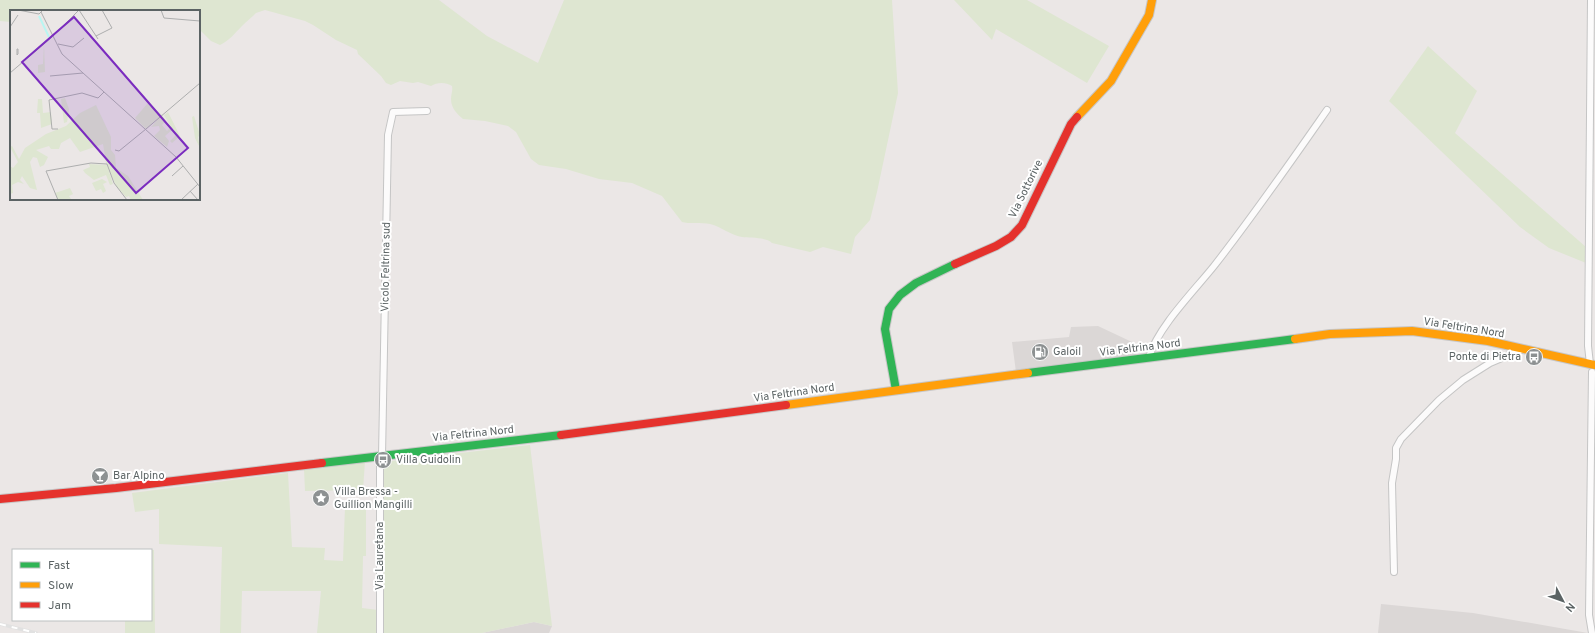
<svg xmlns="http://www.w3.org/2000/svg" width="1595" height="633" font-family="Overpass,sans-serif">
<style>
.industrial{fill:#dbd7d6}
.green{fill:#dee6d1}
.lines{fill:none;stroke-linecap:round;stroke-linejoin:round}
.street-casing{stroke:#c5c5c5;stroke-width:8}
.fast-casing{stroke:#c7c6c6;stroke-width:10}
.slow-casing{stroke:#c7c6c6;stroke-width:10}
.jam-casing{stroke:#c7c6c6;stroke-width:10}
.street{stroke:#fcfbfb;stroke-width:6}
.fast{stroke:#30b455;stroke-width:8}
.slow{stroke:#ff9f0a;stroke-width:8}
.jam{stroke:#e5322d;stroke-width:8}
.rail-casing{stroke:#e1e1e1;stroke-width:3.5}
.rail{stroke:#fff;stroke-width:2;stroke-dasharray:6;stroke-linecap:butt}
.labels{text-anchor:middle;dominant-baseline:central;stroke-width:4;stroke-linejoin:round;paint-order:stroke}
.street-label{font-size:11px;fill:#5b6364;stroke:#fff}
.poi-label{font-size:11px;fill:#5b6364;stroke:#fff;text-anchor:start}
.inset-river{fill:none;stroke:#b9f6f2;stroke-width:2}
.inset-road{fill:none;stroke:#adaeae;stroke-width:1}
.view{fill:#7b2cbf;fill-opacity:0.15;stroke:#7b2cbf;stroke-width:2}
.inset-edge{fill:none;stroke:#5b6364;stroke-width:2}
</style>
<rect width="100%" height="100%" fill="#ebe7e6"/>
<g class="industrial">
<polygon points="1098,326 1132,342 1137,357 1016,372 1012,342 1069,337 1071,327"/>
<polygon points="1381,604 1473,613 1588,633 1378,633"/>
<polygon points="534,622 552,626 549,633 482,633"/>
</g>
<g class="green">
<path d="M0 0H439L487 36 538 63 564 0H892L898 93 877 192 870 220 855 237 851 254 823 247 810 252 772 243C767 237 750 238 742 237 730 235 722 227 710 224 702 222 688 224 682 222L662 196 632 183 599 179 566 169 539 165 531 159 516 132 508 126 485 121 463 119C457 114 451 108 451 99 451 94 453 91 452 86 446 82 437 82 431 86L418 82 413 83 400 81 391 85 386 83 381 76 358 54 357 50 336 40 313 25 305 21 265 10 256 13C251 18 247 21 242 26 235 33 229 41 220 45L211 41 199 29V11H11V22L0 21Z"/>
<polygon points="954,0 1027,0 1109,46 1087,83 996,29 992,40"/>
<polygon points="1428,46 1477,91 1455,133 1586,247 1586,263 1549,248 1520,227 1389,101"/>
<polygon points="530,445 552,626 534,622 482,633 382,633 384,539 383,462"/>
<polygon points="365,461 363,490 305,491 304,469"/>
<polygon points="288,473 292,547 325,548 324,560 343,561 345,507 366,506 366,556 363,556 362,608 378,610 378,633 317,633 321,591 242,591 241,633 220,633 222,547 159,544 159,509 135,512 132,493"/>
<polygon points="145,550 154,550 155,633 125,633 125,620 151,620 151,550"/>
</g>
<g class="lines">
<g class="street-casing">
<g id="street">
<path d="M1149 357C1158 327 1194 291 1214 266 1254 215 1290 163 1327 110"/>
<polyline points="1590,364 1588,346 1591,0"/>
<polyline points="1592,372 1589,615 1592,633"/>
<polyline points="380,456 380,633"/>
<polyline points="382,456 388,135 393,112 427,111"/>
<polyline points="1394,572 1392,483 1396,459 1396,448 1401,439 1439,400 1463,380 1490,363 1523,349"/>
</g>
</g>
<g class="fast-casing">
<g id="fast">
<polyline points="1028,373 1295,339"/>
<polyline points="896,390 885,329 889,309 900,295 916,283 955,264"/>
<polyline points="322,463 561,435"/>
</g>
</g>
<g class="slow-casing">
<g id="slow">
<polyline points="1077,117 1111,81 1149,15 1152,0"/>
<polyline points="1295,339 1330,334 1412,331 1488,341 1595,365"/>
<polyline points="786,405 1028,373"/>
</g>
</g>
<g class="jam-casing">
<g id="jam">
<polyline points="955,264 996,246 1011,237 1022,225 1071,124 1077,117"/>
<polyline points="561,435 786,405"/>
<polyline points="0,499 116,488 322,463"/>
</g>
</g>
<use href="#street" class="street"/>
<use href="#fast" class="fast"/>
<use href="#slow" class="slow"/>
<use href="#jam" class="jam"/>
<g class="rail-casing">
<polyline id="rail" points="0,624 36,633"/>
</g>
<use href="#rail" class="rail"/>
</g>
<defs>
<g id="fuel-disc" transform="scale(0.9)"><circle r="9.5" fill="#8d9192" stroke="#fff"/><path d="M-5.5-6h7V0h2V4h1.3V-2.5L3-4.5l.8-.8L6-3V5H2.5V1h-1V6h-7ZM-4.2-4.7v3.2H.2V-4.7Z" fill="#fff"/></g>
<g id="bus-disc" transform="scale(0.9)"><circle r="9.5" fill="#8d9192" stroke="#fff"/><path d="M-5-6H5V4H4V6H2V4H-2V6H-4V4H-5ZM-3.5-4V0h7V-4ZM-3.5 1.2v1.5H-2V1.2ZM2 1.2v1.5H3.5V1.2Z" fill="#fff"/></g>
<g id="bar-disc" transform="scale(0.9)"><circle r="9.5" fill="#8d9192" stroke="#fff"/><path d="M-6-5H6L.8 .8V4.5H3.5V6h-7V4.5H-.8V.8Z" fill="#fff"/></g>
<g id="sight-disc" transform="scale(0.9)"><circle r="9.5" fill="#8d9192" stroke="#fff"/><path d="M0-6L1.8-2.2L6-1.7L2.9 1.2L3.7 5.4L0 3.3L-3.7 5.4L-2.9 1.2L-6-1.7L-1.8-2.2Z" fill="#fff"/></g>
</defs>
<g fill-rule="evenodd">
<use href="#fuel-disc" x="1040" y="352"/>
<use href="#bus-disc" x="1534" y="357"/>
<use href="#bus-disc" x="383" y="460"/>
<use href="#bar-disc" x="100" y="476"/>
<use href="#sight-disc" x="321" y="498"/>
</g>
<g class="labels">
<g class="street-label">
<text transform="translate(1026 189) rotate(-64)">Via Sottorive</text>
<text transform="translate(386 267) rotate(-89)">Vicolo Feltrina sud</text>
<text transform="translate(1464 328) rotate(9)">Via Feltrina Nord</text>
<text transform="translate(1140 348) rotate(-7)">Via Feltrina Nord</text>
<text transform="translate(794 393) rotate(-8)">Via Feltrina Nord</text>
<text transform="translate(473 434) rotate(-6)">Via Feltrina Nord</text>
<text transform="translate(380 556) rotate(-90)">Via Lauretana</text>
</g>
<g class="poi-label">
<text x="1053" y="352">Galoil</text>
<text x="1521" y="357" text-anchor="end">Ponte di Pietra</text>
<text x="396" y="460">Villa Guidolin</text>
<text x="113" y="476">Bar Alpino</text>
<text x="334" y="492">Villa Bressa -<tspan x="334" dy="13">Guillion Mangilli</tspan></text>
</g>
</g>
<g transform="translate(10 10)">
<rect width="190" height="190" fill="#ebe7e6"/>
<path d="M34 34 35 62 28 63V55L33 54ZM55 88 59 99 57 112 54 113 51 89ZM28 89H32L33 103 41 102 42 114 31 118 30 103H27ZM138 93 152 105 156 111 152 115 157 121 161 117 154 105 158 102 170 126 162 133 160 131 167 124 163 119 155 126 159 131 157 137 144 126 150 120 149 116 141 117 149 108 136 119 125 108ZM86 95 101 127V140L105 145 106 158 118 166 133 190H121L119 186 116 187 106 176 96 153 93 134 70 142 60 128 51 133 49 139H41L39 136 26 140 38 147 34 155 30 157 27 148 23 147 20 152 27 180 20 178 12 166 10 170 14 174 8 172 2 175 3 183 0 184V156L3 158 8 152 0 137 2 136 9 149 15 138 36 124 56 116 70 103ZM184 106 190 125 188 127 190 138 185 128 182 107ZM79 154 97 155 103 174 100 175 96 165 84 170 75 163 73 160 80 157ZM92 169 97 172 93 174 96 181 93 183 91 179 86 181 82 173ZM60 178 63 184 59 186 61 189 48 190 45 183Z" fill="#dee6d1"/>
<path class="inset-river" d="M29 6 39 27"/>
<path class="inset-road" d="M8 0 29 4 32 1M69 0 88 29M151 0 154 8 190 11M31 2 52 44 166 147 190 177M0 17 8 5M43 26 69 0M86 26 102 18 92 0M48 34 63 37 74 28M8 39V44L7 45V39ZM0 63 42 27M40 66 73 63M48 119H42L39 90 72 83 88 88 94 82M136 119 190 73M105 140 109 141 136 119M162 166 173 156M180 181 188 190M48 190 36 161 81 153 97 154 104 173 117 190M171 190 188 174"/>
<path class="view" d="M64 7 178 138 126 183 12 52Z"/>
<rect width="190" height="190" class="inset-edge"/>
</g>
<rect x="12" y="549" width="140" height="72" fill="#ffffff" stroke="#bdc1c1"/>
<rect x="20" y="562" width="20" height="6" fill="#30b455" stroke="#bdc1c1"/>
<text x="48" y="569" font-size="12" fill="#5b6364">Fast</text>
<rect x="20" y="582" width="20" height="6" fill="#ff9f0a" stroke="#bdc1c1"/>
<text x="48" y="589" font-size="12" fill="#5b6364">Slow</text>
<rect x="20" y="602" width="20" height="6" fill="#e5322d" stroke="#bdc1c1"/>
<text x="48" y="609" font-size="12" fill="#5b6364">Jam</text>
<g transform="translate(1563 601) rotate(131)" stroke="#ffffff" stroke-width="3" paint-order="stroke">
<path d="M0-3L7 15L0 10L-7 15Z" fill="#5b6364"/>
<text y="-6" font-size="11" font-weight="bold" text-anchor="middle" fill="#5b6364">N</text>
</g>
</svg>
